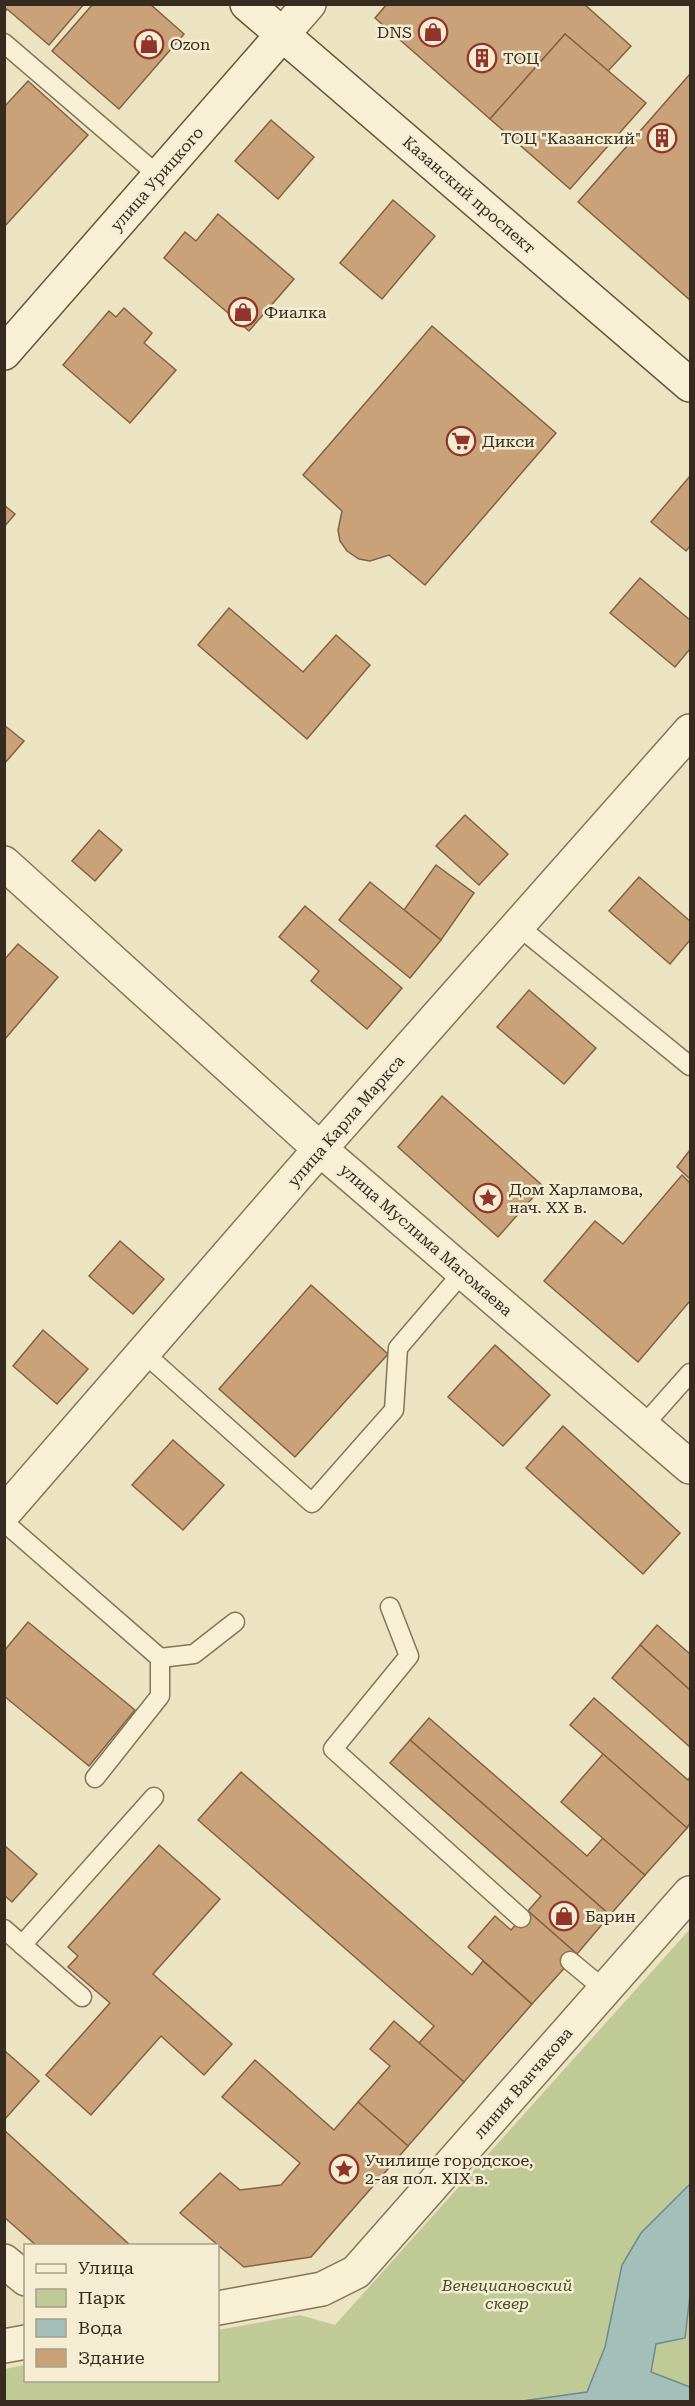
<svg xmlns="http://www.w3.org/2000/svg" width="695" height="2406" font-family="'Roboto Serif',serif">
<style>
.green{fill:#bfca97}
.water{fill:#a4bfb9;stroke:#6c8d87;stroke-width:1.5}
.building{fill:#c9a279;stroke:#846141;stroke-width:1.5}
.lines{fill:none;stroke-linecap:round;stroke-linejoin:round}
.lane-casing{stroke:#85755a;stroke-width:21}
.street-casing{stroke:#85755a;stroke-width:36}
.secondary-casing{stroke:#67563d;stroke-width:36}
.lane{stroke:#f7f0d5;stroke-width:18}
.street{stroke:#f7f0d5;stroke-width:33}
.secondary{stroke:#f7f0d5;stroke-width:33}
.labels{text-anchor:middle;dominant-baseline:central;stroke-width:5;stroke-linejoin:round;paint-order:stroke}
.poi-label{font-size:16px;fill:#362b1e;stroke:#f4edd1;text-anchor:start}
.street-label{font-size:16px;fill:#362b1e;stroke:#f4edd1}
.park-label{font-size:16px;font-style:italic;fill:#425125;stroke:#f4edd1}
</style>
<rect width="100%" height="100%" fill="#ece3c2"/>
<g class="green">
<polygon points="690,1929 690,2184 641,2233 622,2265 605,2347 587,2392 522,2402 5,2402 5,2369 25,2365 26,2380 218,2380 218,2330 300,2315 335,2325"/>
<polygon points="690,2295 690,2387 651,2372 656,2344 685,2338"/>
</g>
<polygon class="water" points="690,2184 690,2295 685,2338 656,2344 651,2372 690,2387 690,2401 522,2401 587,2392 605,2347 622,2265 641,2233"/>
<g class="building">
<polygon points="4,4 84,4 49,45 7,9 4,13"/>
<polygon points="93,4 150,4 184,34 119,109 52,51"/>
<polygon points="387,4 584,4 631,46 608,71 565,34 490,119 375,18"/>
<polygon points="565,34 646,103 570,189 490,119"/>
<polygon points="690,74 690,300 578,202"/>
<polygon points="28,81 88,135 4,227 4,107"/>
<polygon points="271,120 314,157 278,199 235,161"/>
<polygon points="393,200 435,236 382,299 340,263"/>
<polygon points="218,214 294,279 249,331 164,258 185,232 196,241"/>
<polygon points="124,308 152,333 144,343 176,370 130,423 63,365 109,311 116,317"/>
<polygon points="432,326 556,433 425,585 389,555 370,561 359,559 347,551 340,541 338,530 342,511 303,475"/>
<polygon points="690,476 690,546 686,551 651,522"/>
<polygon points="4,505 15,514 4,527"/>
<polygon points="640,578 690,620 690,649 675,667 610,613"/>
<polygon points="229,608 303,672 336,635 370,665 307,739 198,645"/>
<polygon points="4,725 24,741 4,764"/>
<polygon points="465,815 508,854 479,885 436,846"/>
<polygon points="99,830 122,850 95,881 72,861"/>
<polygon points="436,865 474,893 441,940 404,910"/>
<polygon points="639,877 690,921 690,940 670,964 609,911"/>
<polygon points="370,882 441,940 410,978 339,920"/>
<polygon points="305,906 402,988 367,1029 311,981 319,971 279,937"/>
<polygon points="18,944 58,977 5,1039 4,960"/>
<polygon points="529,990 596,1048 564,1084 497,1027"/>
<polygon points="442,1096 543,1186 498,1237 398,1147"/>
<polygon points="690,1150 690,1179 677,1167"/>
<polygon points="682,1175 690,1183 690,1301 638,1362 544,1281 595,1221 623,1244"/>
<polygon points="120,1241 164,1279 133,1314 89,1276"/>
<polygon points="311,1285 388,1354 295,1457 219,1389"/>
<polygon points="43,1330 88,1369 57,1404 13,1366"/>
<polygon points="495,1345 550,1395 503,1446 448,1397"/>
<polygon points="563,1426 680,1533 643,1574 526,1468"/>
<polygon points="173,1440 224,1485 183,1530 132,1485"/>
<polygon points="28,1622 135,1710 89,1766 4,1696 4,1651"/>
<polygon points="657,1625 690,1654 690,1690 640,1645"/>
<polygon points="640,1645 690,1690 690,1747 612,1678"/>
<polygon points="594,1698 688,1780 690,1777 690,1823 687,1828 570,1725"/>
<polygon points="429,1718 587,1856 603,1838 645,1875 610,1915 410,1740"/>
<polygon points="410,1740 610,1915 577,1954 528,1911 541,1896 390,1763"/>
<polygon points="603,1754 687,1828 645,1875 561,1802"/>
<polygon points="241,1772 472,1975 483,1961 532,2004 464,2082 419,2043 434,2026 198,1820"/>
<polygon points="4,1845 37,1874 12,1902 4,1895"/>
<polygon points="159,1845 220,1899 153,1974 232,2044 204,2075 161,2036 91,2115 46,2075 110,2003 68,1967 78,1956 68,1947"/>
<polygon points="528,1911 577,1954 532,2004 468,1947 495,1916 511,1930"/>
<polygon points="394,2021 464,2082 408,2146 358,2102 390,2066 370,2049"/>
<polygon points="6,2052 39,2081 4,2120 4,2053"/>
<polygon points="255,2060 334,2130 358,2102 408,2146 311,2257 244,2267 180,2213 220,2173 240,2190 281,2185 300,2163 222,2097"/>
<polygon points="4,2130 131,2246 37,2246 4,2217"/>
</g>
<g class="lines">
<g class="lane-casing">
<g id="lane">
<polyline points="4,43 160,177"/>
<polyline points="518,926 690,1066"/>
<polyline points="144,1353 312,1503 394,1410 398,1348 463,1272"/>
<polyline points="643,1426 690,1373"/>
<polyline points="4,1522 160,1658 160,1696 95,1778"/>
<polyline points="390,1607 409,1656 333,1749 521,1918"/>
<polyline points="160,1658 194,1654 235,1622"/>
<polyline points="4,1929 82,1997"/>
<polyline points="22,1945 154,1797"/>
<polyline points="570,1961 605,1990"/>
</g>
</g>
<g class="street-casing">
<g id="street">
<polyline points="282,35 309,4"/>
<polyline points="4,863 320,1149 690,1467"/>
<polyline points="4,1513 320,1149 690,731"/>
<polyline points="4,2261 26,2279"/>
<polyline points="218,2308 322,2289 356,2272 690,1893"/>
<polyline points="4,2346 26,2342"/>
</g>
</g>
<g class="secondary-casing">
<g id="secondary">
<polyline points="247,4 690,385"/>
<polyline points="4,353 282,35"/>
</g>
</g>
<use href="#lane" class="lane"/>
<use href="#street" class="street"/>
<use href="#secondary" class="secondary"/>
</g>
<defs>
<g id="shop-ring" transform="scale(1.5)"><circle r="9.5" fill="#f4edd1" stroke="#92342c" stroke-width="1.5"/><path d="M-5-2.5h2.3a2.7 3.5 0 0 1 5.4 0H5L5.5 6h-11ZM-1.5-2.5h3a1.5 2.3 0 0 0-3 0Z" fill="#92342c"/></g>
<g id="building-ring" transform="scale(1.5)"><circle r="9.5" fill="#f4edd1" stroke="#92342c" stroke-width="1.5"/><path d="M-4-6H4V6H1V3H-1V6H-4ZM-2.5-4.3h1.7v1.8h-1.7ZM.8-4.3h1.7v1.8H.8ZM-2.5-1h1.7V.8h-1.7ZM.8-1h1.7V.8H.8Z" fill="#92342c"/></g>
<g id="supermarket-ring" transform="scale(1.5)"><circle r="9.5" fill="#f4edd1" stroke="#92342c" stroke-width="1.5"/><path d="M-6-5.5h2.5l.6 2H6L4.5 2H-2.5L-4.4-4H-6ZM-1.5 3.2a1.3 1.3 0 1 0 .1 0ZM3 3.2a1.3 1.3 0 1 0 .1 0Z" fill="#92342c"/></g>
<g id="sight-ring" transform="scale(1.5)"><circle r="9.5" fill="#f4edd1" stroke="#92342c" stroke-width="1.5"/><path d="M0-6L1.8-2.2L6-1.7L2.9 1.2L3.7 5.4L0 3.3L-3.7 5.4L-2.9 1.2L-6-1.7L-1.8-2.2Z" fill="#92342c"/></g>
</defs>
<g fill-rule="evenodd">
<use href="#shop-ring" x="433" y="32"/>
<use href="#shop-ring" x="149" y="44"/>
<use href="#building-ring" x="482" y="58"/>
<use href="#building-ring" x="662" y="138"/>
<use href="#shop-ring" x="243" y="312"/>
<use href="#supermarket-ring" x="461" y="441"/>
<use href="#sight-ring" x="488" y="1198"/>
<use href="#shop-ring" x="564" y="1916"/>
<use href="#sight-ring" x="344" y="2169"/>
</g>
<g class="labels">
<g class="poi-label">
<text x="412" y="32" text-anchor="end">DNS</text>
<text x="170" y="44">Ozon</text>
<text x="503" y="58">ТОЦ</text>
<text x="641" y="138" text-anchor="end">ТОЦ "Казанский"</text>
<text x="264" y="312">Фиалка</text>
<text x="482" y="441">Дикси</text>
<text x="509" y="1189">Дом Харламова,<tspan x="509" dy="18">нач. XX в.</tspan></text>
<text x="585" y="1916">Барин</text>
<text x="365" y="2160">Училище городское,<tspan x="365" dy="18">2-ая пол. XIX в.</tspan></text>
</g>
<g class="street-label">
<text transform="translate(157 179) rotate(-49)">улица Урицкого</text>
<text transform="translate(469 195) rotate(41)">Казанский проспект</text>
<text transform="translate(346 1121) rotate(-49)">улица Карла Маркса</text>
<text transform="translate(426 1240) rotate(41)">улица Муслима Магомаева</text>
<text transform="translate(523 2083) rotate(-49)">линия Ванчакова</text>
</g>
<g class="park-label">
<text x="507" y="2285">Венециановский<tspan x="507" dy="18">сквер</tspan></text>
</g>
</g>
<rect width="695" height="2406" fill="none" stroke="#362b1e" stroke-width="12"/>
<rect x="24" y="2244" width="195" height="138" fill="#f4edd1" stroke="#a89f89" stroke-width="1.5"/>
<rect x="36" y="2264" width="30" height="9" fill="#f7f0d5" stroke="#a89f89" stroke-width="1.5"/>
<text x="78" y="2274" font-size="18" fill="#362b1e">Улица</text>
<rect x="36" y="2289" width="30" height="18" fill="#bfca97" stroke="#a89f89" stroke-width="1.5"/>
<text x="78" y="2304" font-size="18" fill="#362b1e">Парк</text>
<rect x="36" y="2319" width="30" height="18" fill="#a4bfb9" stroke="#a89f89" stroke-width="1.5"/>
<text x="78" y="2334" font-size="18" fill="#362b1e">Вода</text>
<rect x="36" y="2349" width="30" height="18" fill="#c9a279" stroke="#a89f89" stroke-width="1.5"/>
<text x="78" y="2364" font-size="18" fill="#362b1e">Здание</text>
</svg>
